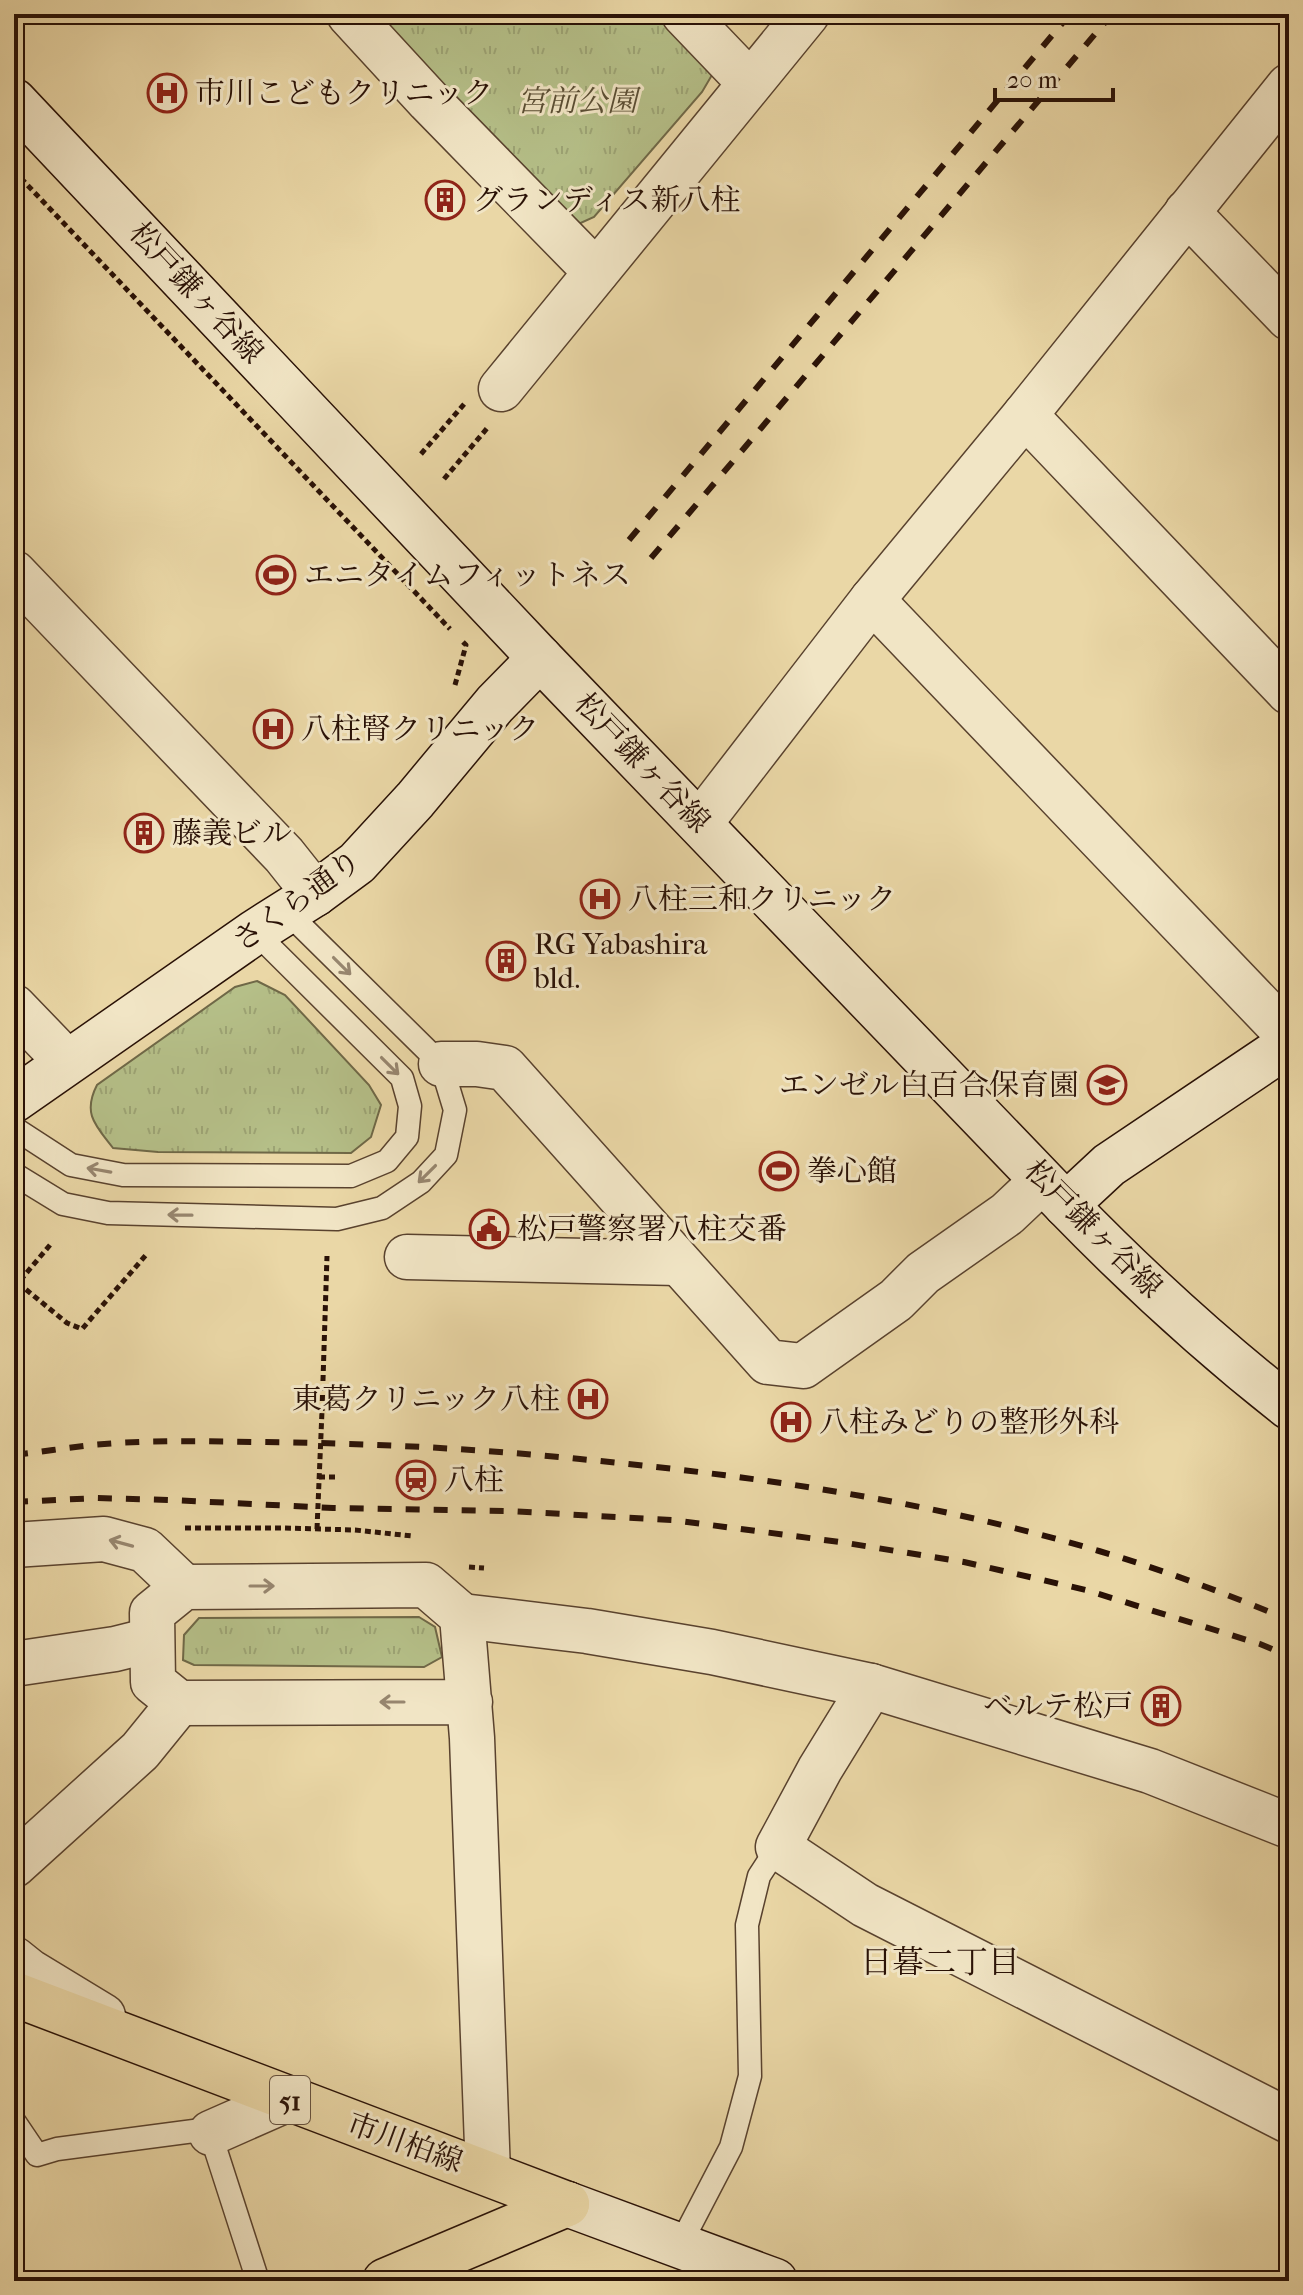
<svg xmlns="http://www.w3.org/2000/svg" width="1303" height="2295" font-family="'IM FELL French Canon','Noto Serif JP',serif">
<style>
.grass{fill:url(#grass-tufts);stroke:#6f6847;stroke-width:2}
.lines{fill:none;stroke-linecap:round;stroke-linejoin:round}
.lane-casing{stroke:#59422e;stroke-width:25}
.street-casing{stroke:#59422e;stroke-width:47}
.secondary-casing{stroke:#291106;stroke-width:47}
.primary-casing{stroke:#291106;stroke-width:47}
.path{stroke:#291106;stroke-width:5;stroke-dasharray:6 4;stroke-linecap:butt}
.lane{stroke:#f1e5c5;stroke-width:22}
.street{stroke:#f1e5c5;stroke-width:44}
.secondary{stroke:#f1e5c5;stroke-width:44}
.primary{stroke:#ead7a6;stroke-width:44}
.rail{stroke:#291106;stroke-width:6;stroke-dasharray:14 14;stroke-linecap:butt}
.path-bridge{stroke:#291106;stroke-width:5;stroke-dasharray:6 4;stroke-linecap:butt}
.oneway{stroke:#97866f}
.labels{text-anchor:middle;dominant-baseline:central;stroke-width:6;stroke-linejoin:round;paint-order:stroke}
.shield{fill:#f1e5c5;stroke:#65513f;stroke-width:2}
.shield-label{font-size:28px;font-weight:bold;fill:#291106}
.poi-label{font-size:30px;fill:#291106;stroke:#f1e5c5;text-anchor:start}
.park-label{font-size:30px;font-style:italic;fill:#5a4e34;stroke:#f1e5c5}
.street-label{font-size:30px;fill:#291106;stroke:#f1e5c5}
.neighbourhood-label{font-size:32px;fill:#291106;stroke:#f1e5c5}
</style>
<defs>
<pattern id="grass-tufts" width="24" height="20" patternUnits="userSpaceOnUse" patternTransform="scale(2)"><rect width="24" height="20" fill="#b5bf88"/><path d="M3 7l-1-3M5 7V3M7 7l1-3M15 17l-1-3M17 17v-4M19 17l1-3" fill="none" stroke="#9ca374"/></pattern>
</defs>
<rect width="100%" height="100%" fill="#ead7a6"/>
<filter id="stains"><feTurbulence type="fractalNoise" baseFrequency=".0025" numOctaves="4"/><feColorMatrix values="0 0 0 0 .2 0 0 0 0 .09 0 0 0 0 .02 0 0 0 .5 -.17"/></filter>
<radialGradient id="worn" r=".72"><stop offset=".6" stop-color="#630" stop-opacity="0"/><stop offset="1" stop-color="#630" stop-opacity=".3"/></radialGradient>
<g class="grass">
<polygon points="373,14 656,14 712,75 702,92 594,217 574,226"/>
<path d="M257 981 285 995 369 1085 381 1105 371 1137 351 1153 158 1152 113 1148C96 1126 82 1114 97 1085L235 987Z"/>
<polygon points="419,1617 435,1627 442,1657 424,1667 194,1665 183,1660 184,1635 199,1618"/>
</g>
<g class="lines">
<g class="lane-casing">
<g id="lane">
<polyline points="14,1128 71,1165 123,1175 351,1176 387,1161 407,1137 410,1106 402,1078 255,932"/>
<polyline points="14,1174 63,1204 108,1213 337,1219 382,1208 421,1182 446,1155 455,1110 441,1064 287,912"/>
<polyline points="14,2121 37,2155 57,2149 209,2129 258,2281"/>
<polyline points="680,2245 731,2147 750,2076 747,1925 759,1876 778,1847"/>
</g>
</g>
<g class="street-casing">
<g id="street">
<polyline points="349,14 429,101 596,272"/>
<polyline points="684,14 750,83"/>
<polyline points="1187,212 1289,318"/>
<polyline points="501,389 807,14"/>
<polyline points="1025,415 1289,692"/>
<polyline points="14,573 284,855 315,894"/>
<polyline points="872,600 1289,1036"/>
<polyline points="700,823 872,600 1025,415 1289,86"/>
<polyline points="14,1007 67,1062"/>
<polyline points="441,1064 477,1064 505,1068 768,1362 803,1366 896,1300 923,1273 1007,1214 1042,1181"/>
<polyline points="407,1257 678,1263"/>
<polyline points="14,1545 104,1539 145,1550 184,1587"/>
<polyline points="462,1616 587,1631 712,1652 871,1686 1150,1771 1289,1826"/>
<polyline points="14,1664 115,1649 151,1640"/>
<polyline points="871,1686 820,1769 778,1847 865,1905 1289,2121"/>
<polyline points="470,1702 179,1703 153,1682 152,1613 184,1587 426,1585 462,1616 472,1738 488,2173"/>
<polyline points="14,1865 140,1751 179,1703"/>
<polyline points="14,1959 29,1971 103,2016"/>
<polyline points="211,2133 288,2099"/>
</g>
</g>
<g class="secondary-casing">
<g id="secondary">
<path d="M14 101 540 658 1066 1205C1136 1277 1210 1345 1289 1407"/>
<polyline points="14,1100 255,932 315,894 357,863 415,800 495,704 540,658"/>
<polyline points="1066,1205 1109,1165 1289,1044"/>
<polyline points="567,2204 775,2281"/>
</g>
</g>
<g class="primary-casing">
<g id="primary">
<polyline points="14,1994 567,2204"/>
<polyline points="385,2281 567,2204"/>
</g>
</g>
<g class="path">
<polyline points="14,171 450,629"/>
<polyline points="421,454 465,403"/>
<polyline points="444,479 489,426"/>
<polyline points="455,685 466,645 463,642"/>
<polyline points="50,1245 18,1283 67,1323 82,1329 146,1255"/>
<polyline points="322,1411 327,1256"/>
<polyline points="319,1477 336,1477"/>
<polyline points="185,1528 284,1528 355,1530 412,1536"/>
<polyline points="469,1567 484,1568"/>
</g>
<use href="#lane" class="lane"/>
<use href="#street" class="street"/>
<use href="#secondary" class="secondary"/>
<use href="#primary" class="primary"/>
<g class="rail">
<polyline points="629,540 1070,14"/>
<polyline points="651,558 1112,14"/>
<path d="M14 1455C40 1452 66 1448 92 1445 145 1440 200 1441 255 1442 364 1443 471 1448 580 1459 755 1476 930 1501 1099 1551 1164 1570 1227 1594 1289 1620"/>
<polyline points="14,1502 97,1498 172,1500 333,1508 507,1511 672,1520 840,1542 964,1562 1086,1590 1260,1644 1289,1656"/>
</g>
<polyline class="path-bridge" points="317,1529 322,1411"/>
</g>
<defs><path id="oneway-shaft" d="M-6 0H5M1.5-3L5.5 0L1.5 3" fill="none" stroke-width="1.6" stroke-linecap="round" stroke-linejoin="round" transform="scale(2)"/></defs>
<g class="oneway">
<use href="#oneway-shaft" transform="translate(342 966) rotate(45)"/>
<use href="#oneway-shaft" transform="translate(390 1066) rotate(45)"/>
<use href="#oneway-shaft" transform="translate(99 1170) rotate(-170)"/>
<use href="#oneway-shaft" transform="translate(427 1174) rotate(135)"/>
<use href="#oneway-shaft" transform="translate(180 1215) rotate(-179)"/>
<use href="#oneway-shaft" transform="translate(121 1543) rotate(-165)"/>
<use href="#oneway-shaft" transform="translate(262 1586)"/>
<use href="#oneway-shaft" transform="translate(392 1702) rotate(180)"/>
</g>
<defs>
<g id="hospital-ring" transform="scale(2)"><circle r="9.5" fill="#f1e5c5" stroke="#8f2418" stroke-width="1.5"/><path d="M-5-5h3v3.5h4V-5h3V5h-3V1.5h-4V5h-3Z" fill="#8f2418"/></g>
<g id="building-ring" transform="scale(2)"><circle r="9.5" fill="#f1e5c5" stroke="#8f2418" stroke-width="1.5"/><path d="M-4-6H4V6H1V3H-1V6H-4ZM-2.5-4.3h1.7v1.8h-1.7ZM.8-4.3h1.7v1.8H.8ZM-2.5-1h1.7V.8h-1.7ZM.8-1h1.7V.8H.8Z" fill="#8f2418"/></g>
<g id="stadium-ring" transform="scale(2)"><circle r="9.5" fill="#f1e5c5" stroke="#8f2418" stroke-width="1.5"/><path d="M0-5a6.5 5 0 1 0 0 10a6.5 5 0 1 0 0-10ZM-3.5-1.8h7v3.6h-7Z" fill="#8f2418"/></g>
<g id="school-ring" transform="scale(2)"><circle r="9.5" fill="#f1e5c5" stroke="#8f2418" stroke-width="1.5"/><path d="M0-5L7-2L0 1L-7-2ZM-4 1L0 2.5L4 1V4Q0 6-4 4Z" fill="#8f2418"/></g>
<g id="civic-ring" transform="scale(2)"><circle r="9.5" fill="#f1e5c5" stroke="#8f2418" stroke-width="1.5"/><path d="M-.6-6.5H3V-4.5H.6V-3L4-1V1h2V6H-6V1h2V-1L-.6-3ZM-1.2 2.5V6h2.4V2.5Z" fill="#8f2418"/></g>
<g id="station-ring" transform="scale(2)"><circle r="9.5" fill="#f1e5c5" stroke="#8f2418" stroke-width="1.5"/><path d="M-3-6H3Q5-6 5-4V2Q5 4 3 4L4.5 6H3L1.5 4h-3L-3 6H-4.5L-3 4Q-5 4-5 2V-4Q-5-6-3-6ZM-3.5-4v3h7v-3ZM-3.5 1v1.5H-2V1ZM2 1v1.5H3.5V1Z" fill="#8f2418"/></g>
</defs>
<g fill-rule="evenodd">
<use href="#hospital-ring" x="167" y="93"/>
<use href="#building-ring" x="445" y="200"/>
<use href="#stadium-ring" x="276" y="575"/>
<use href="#hospital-ring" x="273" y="729"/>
<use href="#building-ring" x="144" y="833"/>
<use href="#hospital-ring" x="600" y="899"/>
<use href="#building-ring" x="506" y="961"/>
<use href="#school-ring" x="1107" y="1085"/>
<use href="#stadium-ring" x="779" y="1171"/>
<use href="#civic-ring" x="489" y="1229"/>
<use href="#hospital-ring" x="588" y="1399"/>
<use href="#hospital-ring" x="791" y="1422"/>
<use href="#station-ring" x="416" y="1480"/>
<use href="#building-ring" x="1161" y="1706"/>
</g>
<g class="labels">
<rect class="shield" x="270" y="2076" width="40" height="48" rx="6"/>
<g class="shield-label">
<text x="290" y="2100">51</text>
</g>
<g class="poi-label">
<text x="195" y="93">市川こどもクリニック</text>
<text x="473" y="200">グランディス新八柱</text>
<text x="304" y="575">エニタイムフィットネス</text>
<text x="301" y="729">八柱腎クリニック</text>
<text x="172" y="833">藤義ビル</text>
<text x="628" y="899">八柱三和クリニック</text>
<text x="534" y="944">RG Yabashira<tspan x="534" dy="34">bld.</tspan></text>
<text x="1079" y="1085" text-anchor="end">エンゼル白百合保育園</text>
<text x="807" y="1171">拳心館</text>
<text x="517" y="1229">松戸警察署八柱交番</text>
<text x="560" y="1399" text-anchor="end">東葛クリニック八柱</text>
<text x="819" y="1422">八柱みどりの整形外科</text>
<text x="444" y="1480">八柱</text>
<text x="1133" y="1706" text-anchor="end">ベルテ松戸</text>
</g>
<g class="park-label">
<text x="577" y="101">宮前公園</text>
</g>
<g class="street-label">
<text transform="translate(196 293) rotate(47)">松戸鎌ヶ谷線</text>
<text transform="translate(642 763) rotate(46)">松戸鎌ヶ谷線</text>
<text transform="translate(297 901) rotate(-36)">さくら通り</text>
<text transform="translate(1093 1229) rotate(45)">松戸鎌ヶ谷線</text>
<text transform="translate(405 2143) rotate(20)">市川柏線</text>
</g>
<g class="neighbourhood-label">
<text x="940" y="1962">日暮二丁目</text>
</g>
</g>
<rect width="1303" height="2295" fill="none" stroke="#ead7a6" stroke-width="48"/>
<rect x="16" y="16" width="1271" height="2263" fill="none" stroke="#291106" stroke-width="4"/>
<rect x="24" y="24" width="1255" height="2247" fill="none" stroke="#291106" stroke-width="2"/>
<path d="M995 88v12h118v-12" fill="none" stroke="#291106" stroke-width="4"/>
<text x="1007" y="88" font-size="24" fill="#291106" stroke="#f1e5c5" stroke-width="6" paint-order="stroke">20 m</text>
<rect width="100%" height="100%" filter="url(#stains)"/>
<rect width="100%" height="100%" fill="url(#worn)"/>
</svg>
